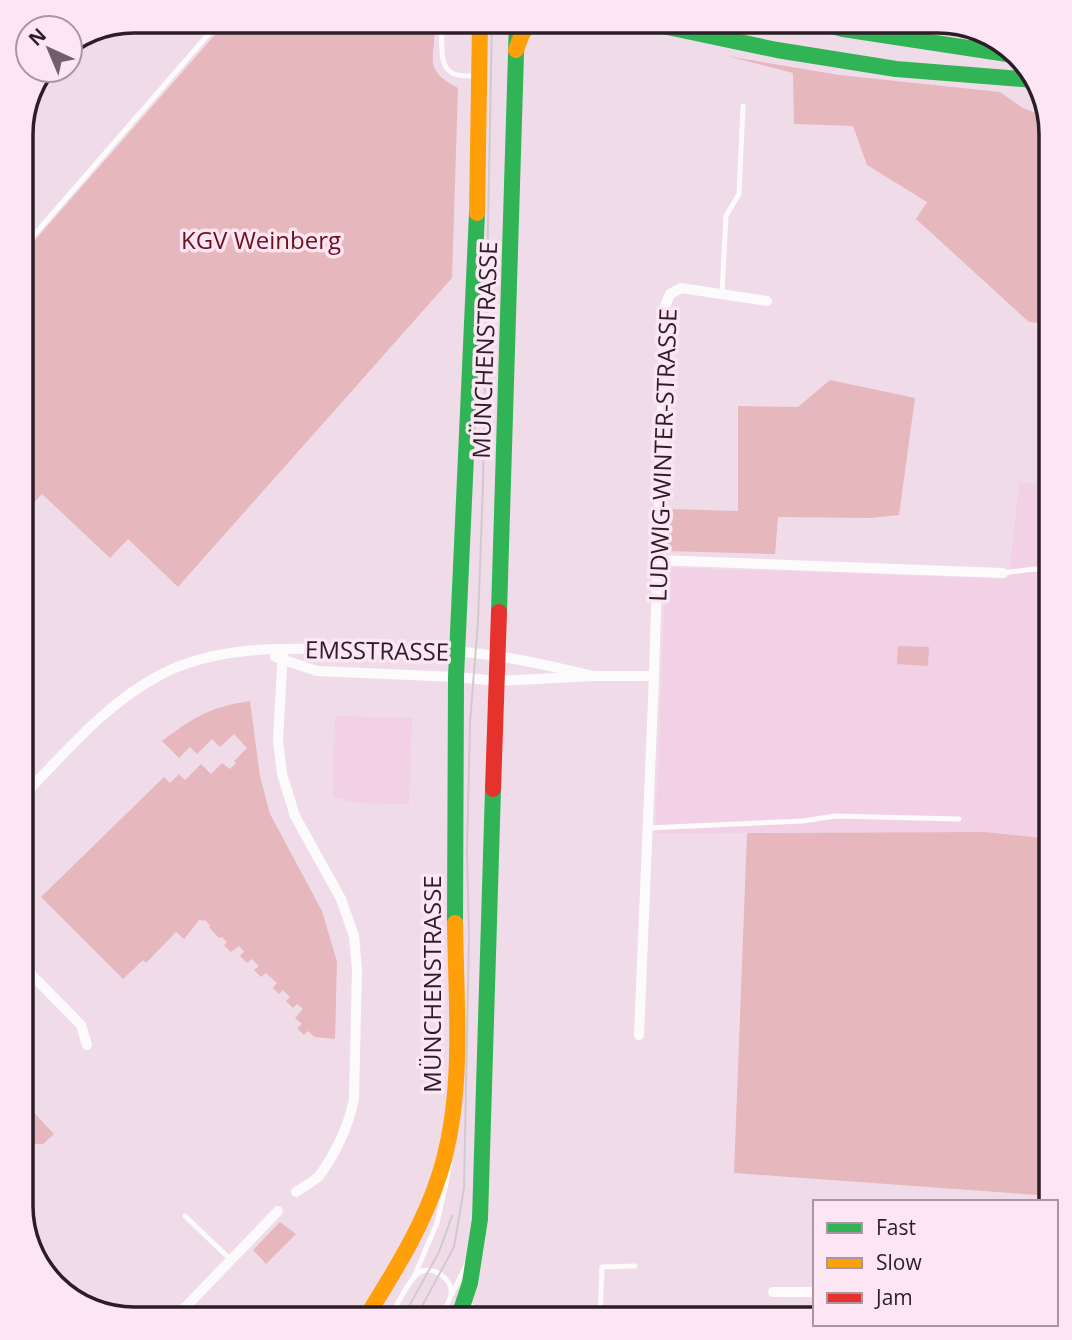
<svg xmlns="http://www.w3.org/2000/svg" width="1072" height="1340" font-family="'Open Sans',sans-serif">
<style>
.built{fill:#f2d0e5}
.green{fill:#e6b7bc}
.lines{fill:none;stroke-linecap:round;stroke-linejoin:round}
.lane{stroke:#fdfafc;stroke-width:5}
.street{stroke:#fdfafc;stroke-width:10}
.fast{stroke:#30b455;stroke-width:16}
.slow{stroke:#ff9f0a;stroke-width:16}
.jam{stroke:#e5322d;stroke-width:16}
.tram{stroke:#d0cace;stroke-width:2}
.labels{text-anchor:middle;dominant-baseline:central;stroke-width:7;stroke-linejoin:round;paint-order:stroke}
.park-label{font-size:24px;fill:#710e1e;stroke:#fce6f3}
.street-label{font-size:24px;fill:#2c1e27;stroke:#fce6f3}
.rim{fill:none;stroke:#2c1e27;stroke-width:3.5}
</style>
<rect width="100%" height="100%" fill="#f0dce8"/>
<g class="built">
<polygon points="1019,483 1051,484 1051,845 984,832 655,833 666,567 1009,579"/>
<polygon points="335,716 412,718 409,804 357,803 333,797"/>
</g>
<g class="green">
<path d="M227 21H433C440 54 417 67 458 88L452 278 178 587 128 539 110 558 42 494 21 516V256Z"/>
<polygon points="727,56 839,75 1000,92 1023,108 1046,117 1051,133 1051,324 1029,322 916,219 927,202 867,165 853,126 794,124 793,73"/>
<polygon points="830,380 915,398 899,515 869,518 778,517 775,554 665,551 667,509 738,511 738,406 798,407"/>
<polygon points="898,646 929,647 928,666 897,664"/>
<path d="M250 701 260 776 270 814 322 911 337 962 335 1039 315 1037 308 1031 304 1035 297 1028 302 1024 295 1018 303 1009 297 1004 293 1008 286 1001 290 997 283 990 279 994 273 988 277 983 266 973 261 977 254 970 259 966 252 959 247 963 240 956 244 951 239 946 231 952 224 945 227 942 222 937 219 938 209 927 210 925 205 920 203 921 200 919 184 939 176 932 146 963 143 960 123 979 41 897 164 777 170 783 179 774 185 780 201 764 211 774 222 763 230 769 236 763 234 761 247 748 234 734 220 747 212 739 197 754 190 747 179 758 162 741C194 717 210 707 250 701Z"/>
<polygon points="984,832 1051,839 1051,1196 734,1173 747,833"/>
<polygon points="23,1101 54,1134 43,1144 21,1144 21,1103"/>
<polygon points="280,1222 296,1234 266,1264 253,1250"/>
</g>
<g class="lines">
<g class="lane">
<path d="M441 21C444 53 433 82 479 75"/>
<polyline points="21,250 220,21"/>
<polyline points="722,294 726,216 739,194 743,106"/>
<polyline points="1003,573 1034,569 1051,571"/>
<polyline points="648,828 803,821 835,816 959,819"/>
<polyline points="185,1216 231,1260"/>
<polyline points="414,1277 437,1223 450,1165"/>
<polyline points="452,1294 469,1259"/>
<polyline points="189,1303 205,1319"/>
<path d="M389 1319C396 1307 409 1278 420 1272 433 1265 453 1279 451 1294 450 1302 443 1312 438 1319"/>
<polyline points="600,1319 602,1267 635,1266"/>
</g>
<g class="street">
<polyline points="657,560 1003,573"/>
<path d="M283 649 278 740 282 774 295 816 341 899 354 936 357 970 354 1099C349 1125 335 1155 319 1176 313 1182 303 1187 296 1192"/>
<polyline points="275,657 317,671 456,677 497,681 594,676 654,676"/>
<path d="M21 798C64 754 105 704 160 675 223 642 299 649 368 650 410 650 453 649 495 656 528 660 561 669 594 676"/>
<polyline points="21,964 81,1025 87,1045"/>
<polyline points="639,1035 654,676 665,306 670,294 681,288 767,301"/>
<polyline points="773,1292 815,1292"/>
<polyline points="466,1303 479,1319"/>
<polyline points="174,1319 278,1211"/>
</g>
<g class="fast">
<polyline points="639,21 777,50 896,69 1034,80"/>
<polyline points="813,21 843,29 1014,55"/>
<polyline points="926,21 968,28"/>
<polyline points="499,612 517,21"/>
<polyline points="455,923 456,677 477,213"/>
<polyline points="458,1319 470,1283 480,1219 493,789"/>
</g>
<g class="slow">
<polyline points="516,50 522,34 531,21"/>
<polyline points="477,213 480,21"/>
<path d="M365 1319C394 1272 424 1225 440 1173 465 1094 456 1004 455 923"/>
</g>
<polyline class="jam" points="493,789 499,612"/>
<g class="tram">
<polyline points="402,1319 439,1252 452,1216"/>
<polyline points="415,1319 454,1247 464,1188 469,936 467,851 470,722 478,622 483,484 492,21"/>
</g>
</g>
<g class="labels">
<g class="park-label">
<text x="261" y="239">KGV Weinberg</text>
</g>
<g class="street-label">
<text transform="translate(484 350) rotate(-88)">MÜNCHENSTRASSE</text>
<text transform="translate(662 455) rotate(-88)">LUDWIG-WINTER-STRASSE</text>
<text transform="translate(377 650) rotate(1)">EMSSTRASSE</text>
<text transform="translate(431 984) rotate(-90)">MÜNCHENSTRASSE</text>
</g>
</g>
<path d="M0 0H1072V1340H0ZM134 33H938A101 101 0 0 1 1039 134V1206A101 101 0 0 1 938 1307H134A101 101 0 0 1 33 1206V134A101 101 0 0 1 134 33Z" fill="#fce6f3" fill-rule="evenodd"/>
<path class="rim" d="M134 33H938A101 101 0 0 1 1039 134V1206A101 101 0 0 1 938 1307H134A101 101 0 0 1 33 1206V134A101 101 0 0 1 134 33Z"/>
<rect x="813" y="1200" width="245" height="126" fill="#fce6f3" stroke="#a996a1" stroke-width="2"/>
<rect x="827" y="1223" width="35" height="10" fill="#30b455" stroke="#a996a1" stroke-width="2"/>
<text x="876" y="1235" font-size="21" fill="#2c1e27">Fast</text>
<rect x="827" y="1258" width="35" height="10" fill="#ff9f0a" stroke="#a996a1" stroke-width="2"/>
<text x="876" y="1270" font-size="21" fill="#2c1e27">Slow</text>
<rect x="827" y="1293" width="35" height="10" fill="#e5322d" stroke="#a996a1" stroke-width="2"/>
<text x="876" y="1305" font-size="21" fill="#2c1e27">Jam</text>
<g transform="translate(49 49) rotate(316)"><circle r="33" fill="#fce6f3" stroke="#a996a1" stroke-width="2"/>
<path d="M0-5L12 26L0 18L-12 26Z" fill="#71606b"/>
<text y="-10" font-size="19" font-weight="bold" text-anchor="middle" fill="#2c1e27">N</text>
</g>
</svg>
